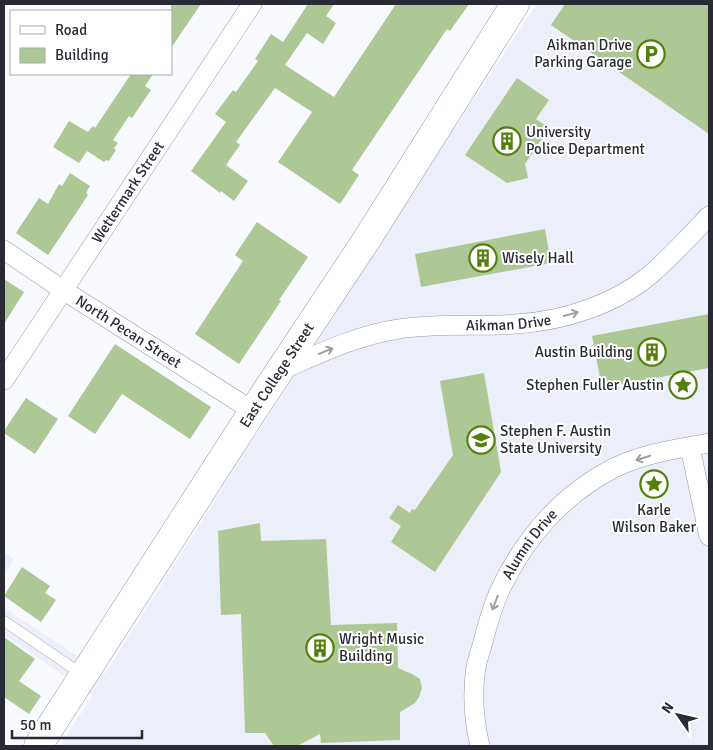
<svg xmlns="http://www.w3.org/2000/svg" width="713" height="750" font-family="Signika,sans-serif">
<style>
.built{fill:#eceefa}
.building{fill:#adc895}
.lines{fill:none;stroke-linecap:round;stroke-linejoin:round}
.lane-casing{stroke:#9498ad;stroke-width:11}
.street-casing{stroke:#9498ad;stroke-width:20}
.secondary-casing{stroke:#9498ad;stroke-width:29}
.lane{stroke:#fff;stroke-width:10}
.street{stroke:#fff;stroke-width:19}
.secondary{stroke:#fff;stroke-width:28}
.oneway{stroke:#9f9fa3}
.labels{text-anchor:middle;dominant-baseline:central;stroke-width:4;stroke-linejoin:round;paint-order:stroke}
.poi-label{font-size:15px;fill:#292a33;stroke:#fff;text-anchor:start}
.street-label{font-size:15px;fill:#292a33;stroke:#fff}
</style>
<rect width="100%" height="100%" fill="#f9faff"/>
<g class="built">
<polygon points="537,4 709,4 709,746 60,746 93,695 4,635 4,608 105,674 360,271"/>
<polygon points="4,552 14,559 4,574"/>
</g>
<g class="building">
<polygon points="171,4 201,4 171,48"/>
<polygon points="308,4 334,4 326,16 336,23 323,44 307,33 285,65 334,97 396,4 469,4 450,31 447,29 352,170 359,175 340,204 278,162 312,112 275,88 236,142 240,145 226,165 248,181 234,201 221,191 220,193 191,171 226,122 215,114 233,90 236,92 258,61 255,59 271,34 283,42"/>
<polygon points="565,4 709,4 709,134 551,25"/>
<polygon points="131,74 153,74 145,86 151,90 132,118 129,116 113,140 118,143 114,148 116,150 109,161 106,160 104,162 87,151 79,163 53,147 69,121 88,132 93,126 95,128"/>
<polygon points="517,78 549,100 536,119 549,128 525,164 528,178 507,183 465,155"/>
<polygon points="70,173 90,186 86,193 88,195 48,255 16,233 39,198 48,204 59,184 62,186"/>
<polygon points="257,222 308,257 279,300 281,301 239,364 195,334 243,261 235,255"/>
<polygon points="545,229 551,263 421,287 415,254"/>
<polygon points="4,279 24,292 4,324"/>
<polygon points="709,314 709,368 602,388 592,336"/>
<polygon points="115,344 211,407 190,439 122,394 95,434 68,416"/>
<polygon points="484,373 501,472 435,572 391,542 401,526 389,518 398,505 410,513 412,509 415,510 453,455 440,381"/>
<polygon points="26,398 58,419 35,454 4,433 4,431"/>
<polygon points="260,523 261,541 326,539 331,625 397,623 398,668 412,674 420,679 422,688 419,697 415,703 400,712 400,740 321,743 320,734 297,746 274,746 265,733 245,733 241,614 221,615 218,531"/>
<polygon points="22,567 50,586 45,593 56,600 41,622 4,596"/>
<polygon points="4,637 35,659 19,681 41,696 29,714 4,697"/>
</g>
<g class="lines">
<g class="lane-casing">
<polyline id="lane" points="4,621 83,675"/>
</g>
<g class="street-casing">
<g id="street">
<path id="s1" d="M4 250 63 290 253 411"/>
<path id="s2" d="M281 370C319 354 357 335 399 329 438 323 477 327 516 324 563 321 614 305 650 275 671 257 690 236 709 216"/>
<path id="s3" d="M4 380 252 4"/>
<polyline points="690,447 709,536"/>
<path id="s4" d="M480 746C474 721 472 693 476 667 478 657 482 647 484 638 489 619 494 601 503 584 527 535 565 493 614 468 644 453 677 449 709 443"/>
</g>
</g>
<g class="secondary-casing">
<g id="secondary">
<path id="s5" d="M38 746 253 411 367 239 515 4"/>
</g>
</g>
<use href="#lane" class="lane"/>
<use href="#street" class="street"/>
<use href="#secondary" class="secondary"/>
</g>
<defs><path id="oneway-shaft" d="M-6 0H5M1.5-3L5.5 0L1.5 3" fill="none" stroke-width="1.6" stroke-linecap="round" stroke-linejoin="round" transform="scale(1.25)"/></defs>
<g class="oneway">
<use href="#oneway-shaft" transform="translate(571 314) rotate(-15)"/>
<use href="#oneway-shaft" transform="translate(326 351) rotate(-22)"/>
<use href="#oneway-shaft" transform="translate(643 458) rotate(162)"/>
<use href="#oneway-shaft" transform="translate(495 603) rotate(111)"/>
</g>
<defs>
<g id="parking-ring" transform="scale(1.4375)"><circle r="9.5" fill="#fff" stroke="#52800b" stroke-width="1.5"/><path d="M-3.5-5.5H1a3.5 3.5 0 0 1 0 7H-1V5.5H-3.5ZM-1-3.4V-.6H.8a1.4 1.4 0 0 0 0-2.8Z" fill="#52800b"/></g>
<g id="building-ring" transform="scale(1.4375)"><circle r="9.5" fill="#fff" stroke="#52800b" stroke-width="1.5"/><path d="M-4-6H4V6H1V3H-1V6H-4ZM-2.5-4.3h1.7v1.8h-1.7ZM.8-4.3h1.7v1.8H.8ZM-2.5-1h1.7V.8h-1.7ZM.8-1h1.7V.8H.8Z" fill="#52800b"/></g>
<g id="sight-ring" transform="scale(1.4375)"><circle r="9.5" fill="#fff" stroke="#52800b" stroke-width="1.5"/><path d="M0-6L1.8-2.2L6-1.7L2.9 1.2L3.7 5.4L0 3.3L-3.7 5.4L-2.9 1.2L-6-1.7L-1.8-2.2Z" fill="#52800b"/></g>
<g id="university-ring" transform="scale(1.4375)"><circle r="9.5" fill="#fff" stroke="#52800b" stroke-width="1.5"/><path d="M0-5L7-2L0 1L-7-2ZM-4 1L0 2.5L4 1V4Q0 6-4 4Z" fill="#52800b"/></g>
</defs>
<g fill-rule="evenodd">
<use href="#parking-ring" x="651" y="54"/>
<use href="#building-ring" x="507" y="141"/>
<use href="#building-ring" x="483" y="258"/>
<use href="#building-ring" x="652" y="352"/>
<use href="#sight-ring" x="683" y="385"/>
<use href="#university-ring" x="481" y="440"/>
<use href="#sight-ring" x="654" y="484"/>
<use href="#building-ring" x="320" y="648"/>
</g>
<g class="labels">
<g class="poi-label">
<text x="632" y="45" text-anchor="end">Aikman Drive<tspan x="632" dy="17">Parking Garage</tspan></text>
<text x="526" y="132">University<tspan x="526" dy="17">Police Department</tspan></text>
<text x="502" y="258">Wisely Hall</text>
<text x="633" y="352" text-anchor="end">Austin Building</text>
<text x="664" y="385" text-anchor="end">Stephen Fuller Austin</text>
<text x="500" y="431">Stephen F. Austin<tspan x="500" dy="17">State University</tspan></text>
<text x="654" y="510" text-anchor="middle">Karle<tspan x="654" dy="17">Wilson Baker</tspan></text>
<text x="339" y="639">Wright Music<tspan x="339" dy="17">Building</tspan></text>
</g>
<g class="street-label">
<text stroke="none"><textPath href="#s3" startOffset="225">Wettermark Street</textPath></text>
<text stroke="none"><textPath href="#s2" startOffset="235">Aikman Drive</textPath></text>
<text stroke="none"><textPath href="#s1" startOffset="149">North Pecan Street</textPath></text>
<text stroke="none"><textPath href="#s5" startOffset="441">East College Street</textPath></text>
<text stroke="none"><textPath href="#s4" startOffset="215">Alumni Drive</textPath></text>
</g>
</g>
<rect width="713" height="750" fill="none" stroke="#292a33" stroke-width="10"/>
<rect x="10" y="10" width="162" height="65" fill="#ffffff" stroke="#a9aaad"/>
<rect x="20" y="26" width="25" height="8" fill="#ffffff" stroke="#a9aaad"/>
<text x="55" y="35" font-size="15" fill="#292a33">Road</text>
<rect x="20" y="48" width="25" height="15" fill="#adc895" stroke="#a9aaad"/>
<text x="55" y="60" font-size="15" fill="#292a33">Building</text>
<g transform="translate(678 715) rotate(304)" stroke="#ffffff" stroke-width="4" paint-order="stroke">
<path d="M0-4L9 19L0 12L-9 19Z" fill="#292a33"/>
<text y="-8" font-size="14" font-weight="bold" text-anchor="middle" fill="#292a33">N</text>
</g>
<path d="M12 730v8h130v-8" fill="none" stroke="#292a33" stroke-width="2.5"/>
<text x="20" y="730" font-size="15" fill="#292a33" stroke="#ffffff" stroke-width="4" paint-order="stroke">50 m</text>
</svg>
